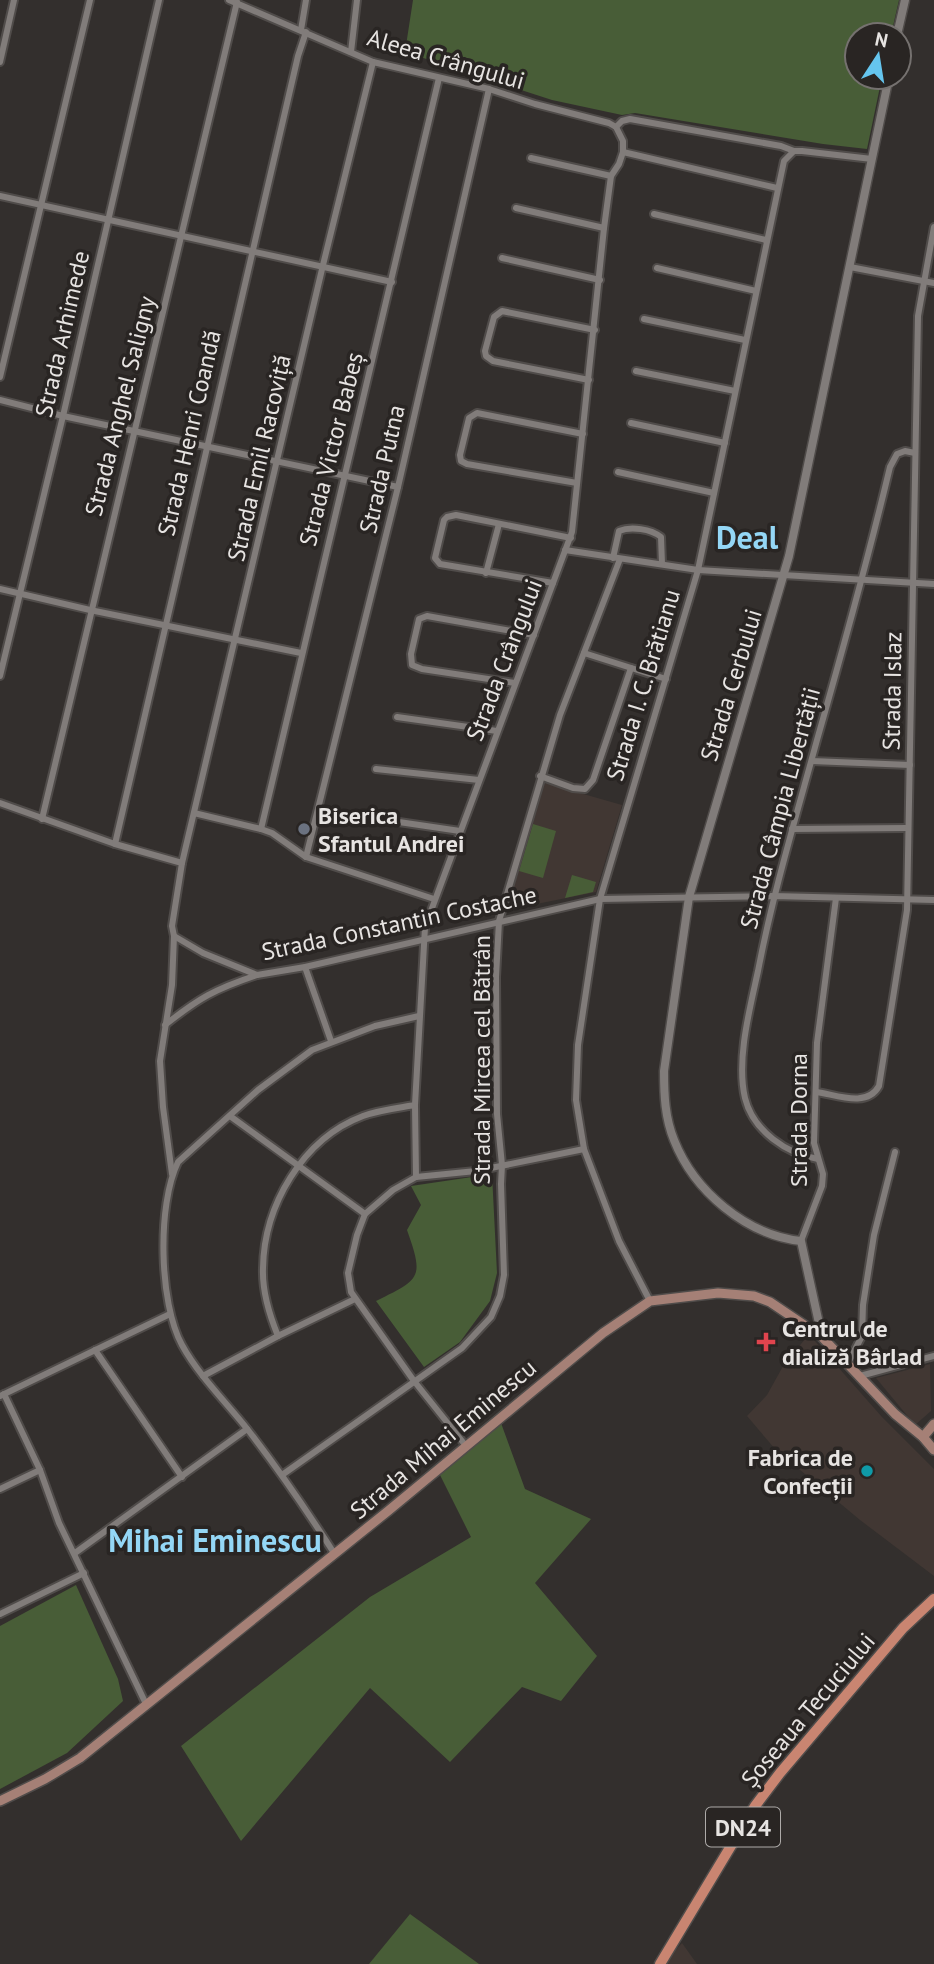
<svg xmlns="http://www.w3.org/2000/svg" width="934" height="1964" font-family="'PT Sans',sans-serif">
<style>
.built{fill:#413733}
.green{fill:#485d37}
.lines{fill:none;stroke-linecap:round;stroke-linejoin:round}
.minor-casing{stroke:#504c4a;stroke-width:10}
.tertiary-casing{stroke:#504c4a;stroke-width:11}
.secondary-casing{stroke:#504c4a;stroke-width:12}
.primary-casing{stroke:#504c4a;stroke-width:13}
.minor{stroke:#817c7a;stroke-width:6}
.tertiary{stroke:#817c7a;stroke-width:8}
.secondary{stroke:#a58076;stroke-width:9}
.primary{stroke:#c98571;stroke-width:10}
.worship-dot{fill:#6b7280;stroke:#292523;stroke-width:2.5}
.health-dot{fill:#e0444e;stroke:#292523;stroke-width:2.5}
.culture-dot{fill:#0f9aa8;stroke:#292523;stroke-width:2.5}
.labels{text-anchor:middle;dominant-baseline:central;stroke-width:7;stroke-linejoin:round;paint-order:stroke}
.shield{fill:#292523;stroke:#aeaba9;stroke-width:2}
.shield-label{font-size:23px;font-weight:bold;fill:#e7e4e2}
.street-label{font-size:24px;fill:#e7e4e2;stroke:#292523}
.poi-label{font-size:24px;font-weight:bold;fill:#e7e4e2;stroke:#292523;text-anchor:start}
.district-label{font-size:32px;font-weight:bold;fill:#94d7f6;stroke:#292523}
</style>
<rect width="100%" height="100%" fill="#332f2d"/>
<g class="built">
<polygon points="545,783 622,805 596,892 507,910"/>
<polygon points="805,1339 815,1341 882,1417 934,1469 934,1576 860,1520 775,1449 747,1416 767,1395 782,1368"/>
<polygon points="930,1364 931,1411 915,1425 876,1378"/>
<polygon points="682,1943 697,1964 663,1964"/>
</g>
<g class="green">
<polygon points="413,0 899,0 891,35 857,35 857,77 882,77 867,149 823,144 635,113 622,115 552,100 405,52"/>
<polygon points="533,824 556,831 543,878 519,871"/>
<polygon points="572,875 596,882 593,892 565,898"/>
<path d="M492 1174 497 1273 490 1301 460 1342 424 1367 376 1301C421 1279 424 1278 407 1230L421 1205 411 1186Z"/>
<polygon points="501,1423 525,1489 591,1519 535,1583 597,1656 561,1701 522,1687 450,1762 370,1688 241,1841 181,1746 370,1597 471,1537 438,1471"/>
<polygon points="76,1585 118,1679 123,1701 67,1753 0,1789 0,1626"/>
<polygon points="410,1914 479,1964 369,1964"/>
</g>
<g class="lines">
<g class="minor-casing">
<g id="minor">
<polyline points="229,0 373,62 489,89 535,104 609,123 616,127"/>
<polyline points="301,30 306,0"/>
<polyline points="351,52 357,0"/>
<polyline points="0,62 14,0"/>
<polyline points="616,127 622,121 630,119 781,146 794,151"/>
<polyline points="623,152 777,188"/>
<polyline points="531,158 611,176"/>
<polyline points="0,196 392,282"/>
<polyline points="516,208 604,228"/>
<polyline points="654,214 766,240"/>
<polyline points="502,258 600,280"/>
<polyline points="850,267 934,283"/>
<polyline points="657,268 756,291"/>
<polyline points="644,319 745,340"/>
<polyline points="636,371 735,391"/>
<polyline points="0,377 90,0"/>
<polyline points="589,380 493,361 486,356 485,351 494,317 502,311 595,330"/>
<polyline points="0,400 63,416 398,487"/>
<polyline points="631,423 725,443"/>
<polyline points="618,472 714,493"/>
<polyline points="577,483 467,464 461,461 460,455 469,418 477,413 583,434"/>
<polyline points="565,550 698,570 934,584"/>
<path d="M613 558 619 531C631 526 651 529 661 537L662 564"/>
<polyline points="486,573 499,524"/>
<polyline points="553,583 440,564 435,558 444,520 447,517 456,515 571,538"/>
<polyline points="0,589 90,610 301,653"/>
<polyline points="584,653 666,679"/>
<polyline points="0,676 63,416 159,0"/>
<polyline points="515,683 422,669 412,665 411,654 419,619 427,616 534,635"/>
<polyline points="397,717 497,731"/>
<polyline points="812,761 910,765"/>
<polyline points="376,769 479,780"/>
<polyline points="540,776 573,788 585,789 593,780 631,668"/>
<polyline points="0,803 115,844 182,863 172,926 174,936 203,953 257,975 305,967 600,899 773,896 934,900"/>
<polyline points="194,813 261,829 272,833 306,857 434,899"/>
<polyline points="365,817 460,831"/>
<polyline points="42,819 237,2"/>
<polyline points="261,829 439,78"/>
<polyline points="792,829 907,828"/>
<polyline points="115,844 298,56 306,32"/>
<polyline points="306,857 398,487 489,89"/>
<polyline points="182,863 323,265 373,62"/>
<polyline points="305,967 331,1041"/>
<path d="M165 1025C199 998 215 989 257 975"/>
<path d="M817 1092C837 1095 867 1108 879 1086L907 910 918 316 934 227"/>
<polyline points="230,1116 365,1214"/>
<path d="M818 1159C787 1154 753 1131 745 1098 736 1060 750 1008 758 971 773 893 796 817 817 740 843 649 868 559 890 467L897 454 905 451 915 453"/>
<polyline points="172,1174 163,1107 160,1061 172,985 174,936"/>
<polyline points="416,1177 415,1105 425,927 572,532 604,228 611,176 619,164 623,152 623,141 616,127"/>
<polyline points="801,1241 822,1186 823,1174 814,1143 817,1043 836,898"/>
<path d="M355 1299 278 1336C269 1314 262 1292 263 1268 264 1206 302 1139 363 1116 379 1110 398 1108 415 1105"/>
<polyline points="650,1301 619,1241 584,1149 576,1100 578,1045 600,899 698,570 784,161 794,151 802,151 872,159"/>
<polyline points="95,1350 182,1477"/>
<polyline points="848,1363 862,1336 863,1305 874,1235 895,1152"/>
<polyline points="203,1376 278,1336"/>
<polyline points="860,1376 934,1356"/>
<polyline points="4,1394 40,1470 59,1523 146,1704"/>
<polyline points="0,1396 170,1314"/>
<polyline points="466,1446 414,1381 351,1292 348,1273 357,1235 365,1214 393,1190 416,1177 476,1171 584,1149"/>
<polyline points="282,1475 462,1348 491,1317 500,1296 504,1275 501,1184 502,1165 497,1114 496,977 499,921 560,715 620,559"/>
<polyline points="0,1489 40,1470"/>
<polyline points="75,1553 247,1429"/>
<path d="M334 1553C307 1511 279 1470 248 1430 226 1402 199 1376 182 1345 159 1303 157 1205 178 1162L258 1090 312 1050 375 1026 419 1016"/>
<polyline points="0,1614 84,1573"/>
</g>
</g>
<g class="tertiary-casing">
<g id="tertiary">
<polyline points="897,35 905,0"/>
<path d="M822 1337 801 1241C746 1235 694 1191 674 1140 665 1118 664 1095 664 1071L689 897 789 556 889 77"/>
</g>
</g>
<g class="secondary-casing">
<g id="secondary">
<polyline points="923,1437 934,1424"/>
<polyline points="0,1801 45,1779 80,1758 388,1511 603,1333 650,1301 718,1293 754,1296 770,1302 822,1337 895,1414 923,1437 934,1450"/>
</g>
</g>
<g class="primary-casing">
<polyline id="primary" points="660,1964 755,1806 780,1773 903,1628 934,1599"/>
</g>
<use href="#minor" class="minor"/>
<use href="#tertiary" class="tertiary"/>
<use href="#secondary" class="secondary"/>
<use href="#primary" class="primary"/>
</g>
<circle class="worship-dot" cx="304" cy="829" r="7"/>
<path class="health-dot" d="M762.5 1331.5h7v7h7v7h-7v7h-7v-7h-7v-7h7z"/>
<circle class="culture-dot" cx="867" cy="1471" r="7"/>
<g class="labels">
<rect class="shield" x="706" y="1807.5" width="74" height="39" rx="5"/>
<g class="shield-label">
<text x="743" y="1827">DN24</text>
</g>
<g class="street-label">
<text transform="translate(446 59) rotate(16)">Aleea Crângului</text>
<text transform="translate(62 334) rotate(-77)">Strada Arhimede</text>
<text transform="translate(120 406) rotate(-76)">Strada Anghel Saligny</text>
<text transform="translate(189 433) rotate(-77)">Strada Henri Coandă</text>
<text transform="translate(331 449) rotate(-76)">Strada Victor Babeș</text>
<text transform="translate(259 458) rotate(-77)">Strada Emil Racoviță</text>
<text transform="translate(382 469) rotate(-77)">Strada Putna</text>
<text transform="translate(504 660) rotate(-69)">Strada Crângului</text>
<text transform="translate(643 685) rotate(-73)">Strada I. C. Brătianu</text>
<text transform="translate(731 685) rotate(-73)">Strada Cerbului</text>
<text transform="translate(892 691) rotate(-89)">Strada Islaz</text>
<text transform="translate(780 808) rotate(-75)">Strada Câmpia Libertății</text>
<text transform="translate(399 923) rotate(-12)">Strada Constantin Costache</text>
<text transform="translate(481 1060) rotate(-90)">Strada Mircea cel Bătrân</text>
<text transform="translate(798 1120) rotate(-90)">Strada Dorna</text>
<text transform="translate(443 1439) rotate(-40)">Strada Mihai Eminescu</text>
<text transform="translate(808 1710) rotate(-50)">Șoseaua Tecuciului</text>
</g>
<g class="poi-label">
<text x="318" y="815">Biserica<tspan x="318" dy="28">Sfantul Andrei</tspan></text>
<text x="782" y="1328">Centrul de<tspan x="782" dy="28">dializă Bârlad</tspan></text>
<text x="853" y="1457" text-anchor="end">Fabrica de<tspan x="853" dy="28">Confecții</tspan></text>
</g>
<g class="district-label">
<text x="747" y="537">Deal</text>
<text x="215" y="1540">Mihai Eminescu</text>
</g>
</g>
<g transform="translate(878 56) rotate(12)"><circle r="33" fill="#292523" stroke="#75716f" stroke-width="2"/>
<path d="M0-5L12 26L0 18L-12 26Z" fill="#65c5ee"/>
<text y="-10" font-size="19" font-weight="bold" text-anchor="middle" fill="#e7e4e2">N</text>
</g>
</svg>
